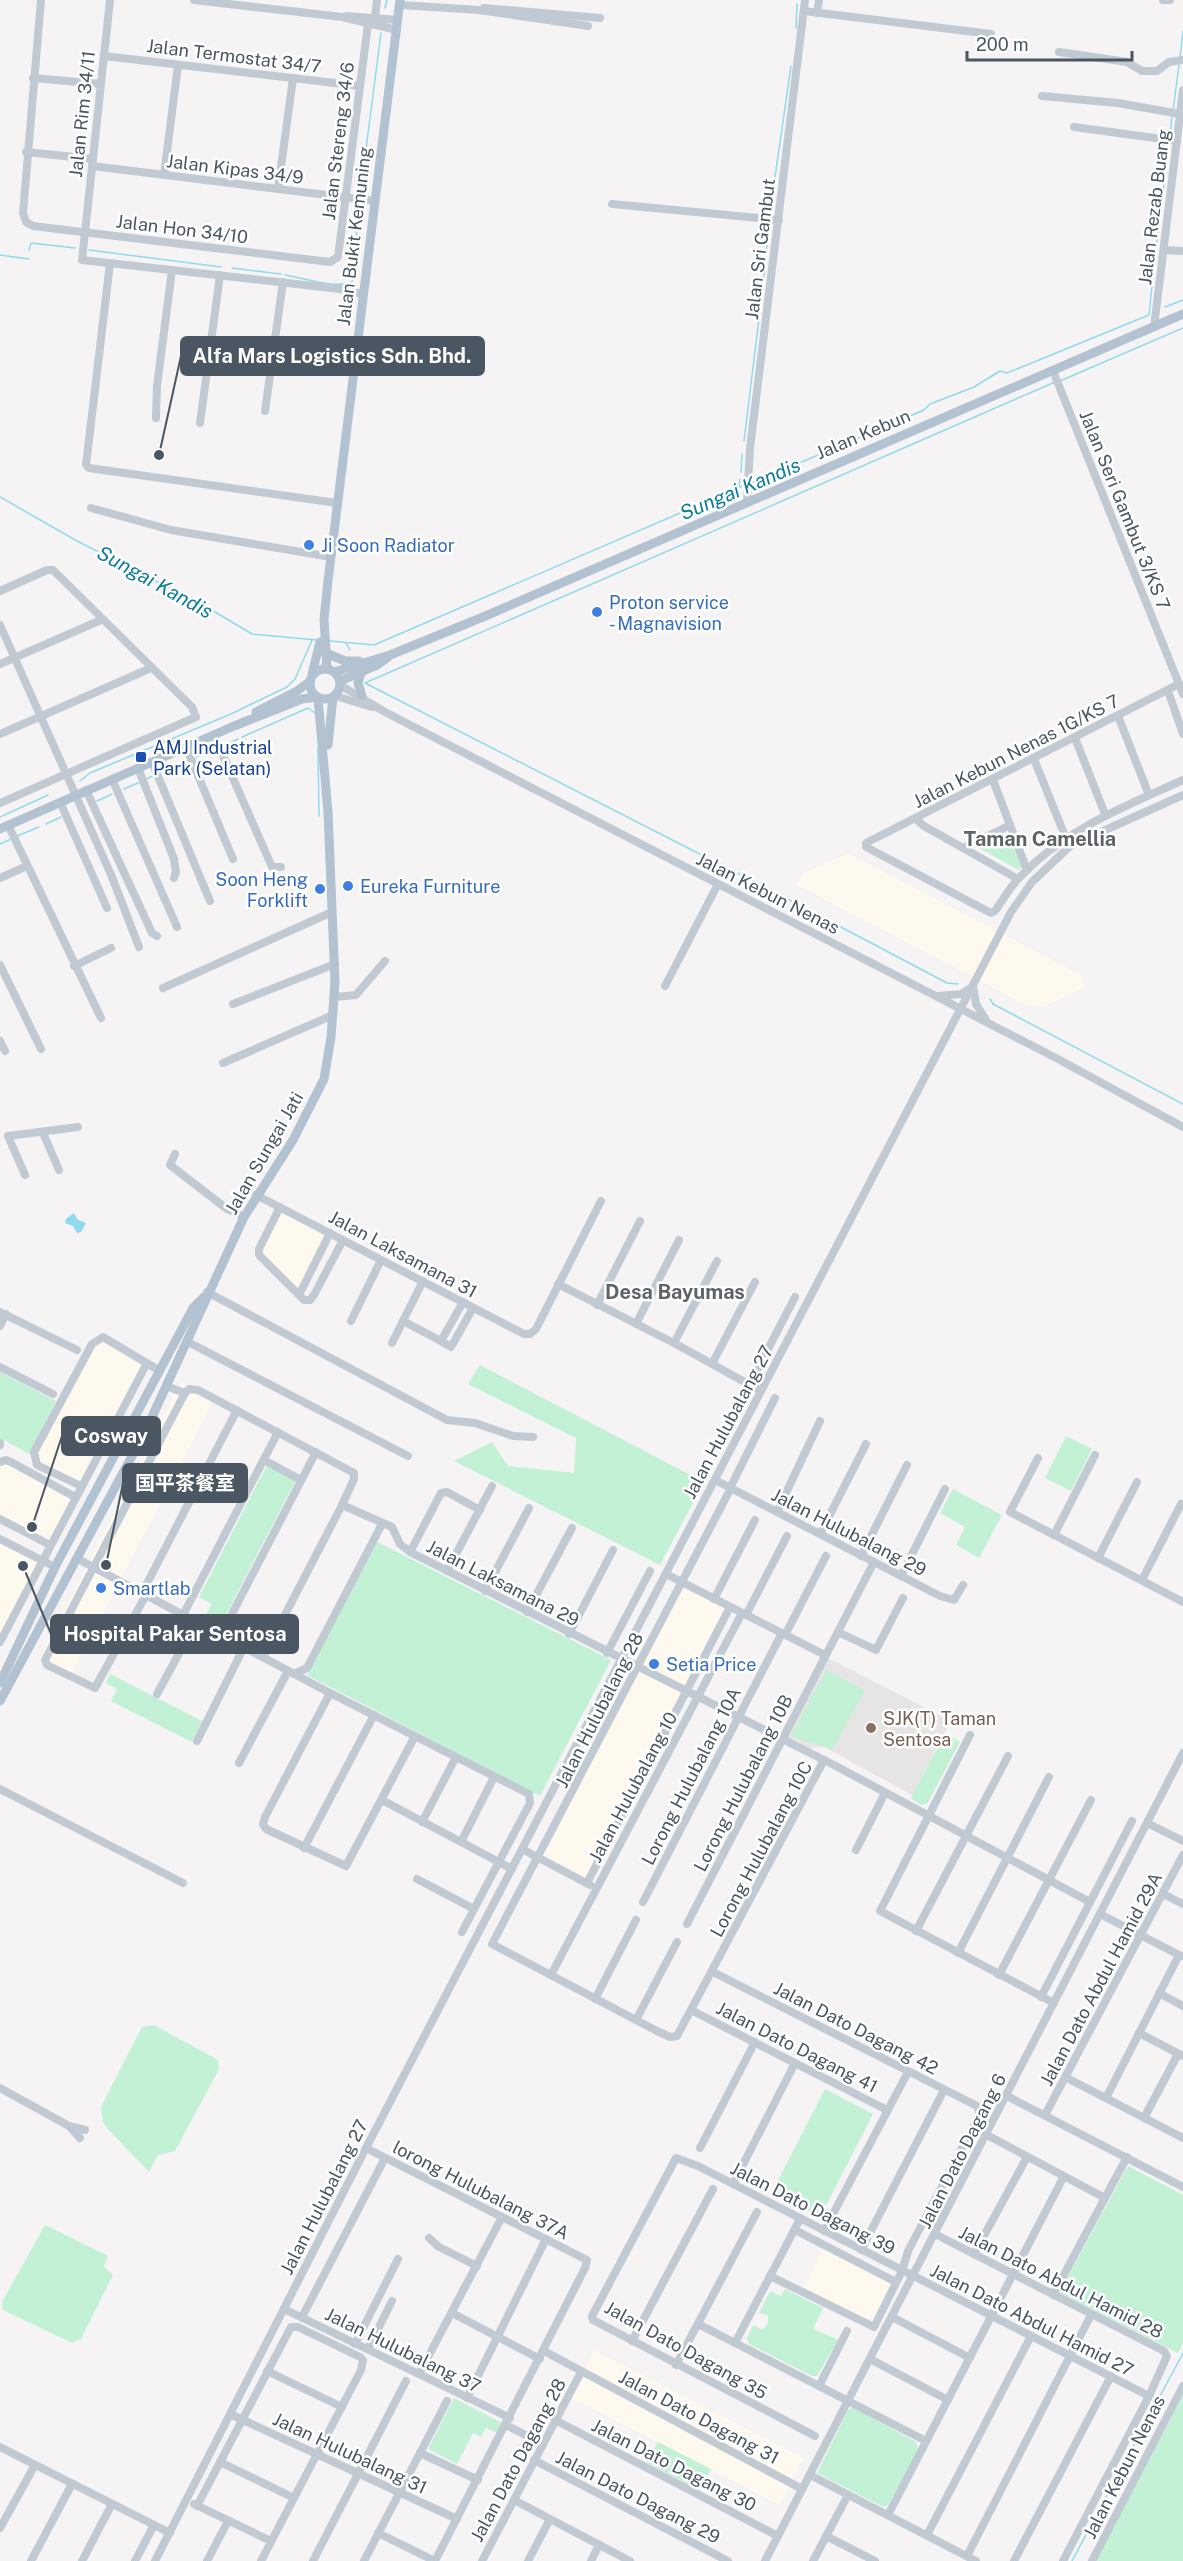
<svg xmlns="http://www.w3.org/2000/svg" width="1183" height="2561" font-family="'Public Sans','Noto Sans SC',sans-serif">
<style>
.commercial{fill:#fdf9ef}
.education{fill:#e6e4e5}
.green{fill:#c3f1d5}
.water{fill:#90daee}
.lines{fill:none;stroke-linecap:round;stroke-linejoin:round}
.stream{stroke:#90daee;stroke-width:1.5}
.minor{stroke:#c1cad2;stroke-width:8}
.major{stroke:#b3c2d1;stroke-width:9}
.shop-dot{fill:#3f7fe0;stroke:#fff;stroke-width:2}
.transit-dot{fill:#1a4fb4;stroke:#fff;stroke-width:2}
.education-dot{fill:#8d6e63;stroke:#fff;stroke-width:2}
.labels{text-anchor:middle;dominant-baseline:central;stroke-width:5;stroke-linejoin:round;paint-order:stroke}
.street-label{font-size:18px;fill:#4a5661;stroke:#fff}
.shop-label{font-size:18px;fill:#366cbe;stroke:#fff;text-anchor:start}
.transit-label{font-size:18px;fill:#164399;stroke:#fff;text-anchor:start}
.education-label{font-size:18px;fill:#785e54;stroke:#fff;text-anchor:start}
.water-label{font-size:20px;font-style:italic;fill:#0c7c9b;stroke:#fff}
.neighbourhood-label{font-size:20px;font-weight:bold;fill:#5f6368;stroke:#fff}
.leader{fill:none;stroke:#4a5661;stroke-width:2}
.callout-dot{fill:#4a5661;stroke:#fff;stroke-width:2}
.callout{fill:#4a5661;stroke:#4a5661;stroke-width:2}
.callout-label{font-size:20px;text-anchor:middle;font-weight:bold;fill:#fff}
</style>
<rect width="100%" height="100%" fill="#f5f3f3"/>
<g class="commercial">
<polygon points="848,853 1081,975 1085,987 1046,1006 1028,1006 797,885 802,874"/>
<polygon points="281,1210 327,1234 298,1291 263,1257 261,1250"/>
<polygon points="102,1339 144,1363 80,1483 39,1463 36,1453 94,1344"/>
<polygon points="181,1381 214,1400 71,1675 40,1658"/>
<polygon points="5,1462 73,1498 49,1542 0,1517 0,1466"/>
<polygon points="0,1541 39,1561 0,1639"/>
<polygon points="683,1585 727,1608 585,1880 542,1857"/>
<polygon points="824,2247 894,2283 873,2324 802,2290"/>
<polygon points="594,2350 803,2458 779,2505 570,2397"/>
</g>
<polygon class="education" points="828,1658 951,1721 912,1795 824,1747 808,1748 788,1737"/>
<g class="green">
<polygon points="1007,833 1023,867 1019,870 977,847"/>
<polygon points="480,1365 704,1482 660,1565 454,1461 492,1442 508,1466 574,1473 576,1438 468,1384"/>
<polygon points="0,1372 56,1401 29,1454 0,1438"/>
<polygon points="1066,1436 1092,1449 1071,1491 1045,1478"/>
<polygon points="267,1465 296,1480 219,1628 204,1619 212,1604 199,1597"/>
<polygon points="953,1489 1002,1515 979,1558 956,1545 965,1527 940,1513"/>
<polygon points="377,1542 611,1660 540,1796 307,1675"/>
<path d="M826 1670 865 1690 832 1750C819 1743 805 1743 791 1736Z"/>
<polygon points="110,1674 202,1721 192,1742 111,1701 117,1689 106,1683"/>
<polygon points="945,1734 960,1742 927,1804 921,1805 911,1799 912,1795"/>
<polygon points="154,2025 218,2060 219,2069 175,2151 158,2155 149,2172 107,2128 103,2122 101,2107 142,2027"/>
<polygon points="825,2089 873,2114 820,2217 772,2192"/>
<polygon points="1128,2166 1183,2195 1183,2343 1178,2353 1059,2293"/>
<polygon points="45,2225 108,2256 104,2267 113,2275 81,2339 72,2343 3,2310 2,2302"/>
<polygon points="785,2289 823,2308 813,2329 838,2340 817,2376 812,2376 749,2344 747,2338 753,2325 763,2330 768,2322 768,2315 759,2313 770,2291 781,2296"/>
<polygon points="1183,2396 1183,2561 1095,2561"/>
<polygon points="454,2398 502,2423 497,2433 486,2428 481,2437 473,2433 457,2464 428,2449"/>
<polygon points="853,2407 916,2442 918,2450 888,2505 883,2507 817,2473 848,2410"/>
<polygon points="658,2442 711,2469 699,2490 647,2463"/>
</g>
<polygon class="water" points="74,1213 78,1220 86,1223 81,1232 77,1233 73,1226 65,1223 66,1219"/>
<g class="lines">
<g class="stream">
<polyline points="385,8 387,0"/>
<polyline points="796,28 797,4"/>
<polyline points="1180,57 1183,31"/>
<polyline points="1173,111 1179,65"/>
<polyline points="1170,137 1172,115"/>
<polyline points="775,177 791,66"/>
<polyline points="773,193 774,183"/>
<polyline points="360,195 381,33"/>
<polyline points="771,216 772,202"/>
<polyline points="1160,218 1169,142"/>
<polyline points="29,250 31,243 75,248"/>
<polyline points="89,250 221,267"/>
<polyline points="766,254 770,221"/>
<polyline points="0,255 29,259"/>
<polyline points="232,268 281,274"/>
<path d="M285 275C304 278 334 289 352 282L359 206"/>
<polyline points="762,291 766,262"/>
<polyline points="1165,307 1183,300"/>
<polyline points="1060,381 1183,328"/>
<polyline points="744,441 761,302"/>
<polyline points="741,472 742,454"/>
<polyline points="750,484 924,410 930,404 974,387 1000,371 1007,373 1149,315 1158,228"/>
<polyline points="739,487 740,479"/>
<polyline points="0,497 77,541 205,606 252,634 317,640"/>
<polyline points="330,641 374,645 745,485"/>
<polyline points="346,643 350,650"/>
<polyline points="242,737 308,708 315,713"/>
<polyline points="223,746 238,739"/>
<polyline points="318,748 319,816"/>
<polyline points="196,757 216,748"/>
<polyline points="160,773 175,766"/>
<polyline points="146,779 155,775"/>
<polyline points="80,781 90,773 231,714 287,687 295,679 312,640"/>
<polyline points="124,789 140,782"/>
<polyline points="97,801 112,794"/>
<polyline points="0,817 48,795"/>
<polyline points="46,824 61,817"/>
<polyline points="17,836 39,827"/>
<polyline points="0,844 11,839"/>
<polyline points="958,984 947,983 784,897 365,683 1055,382"/>
<polyline points="990,999 993,1004 1183,1104"/>
<polyline points="1072,2561 1183,2353"/>
</g>
<g class="minor">
<polyline points="41,0 23,213 26,222 33,226 330,262 338,257 368,24"/>
<polyline points="110,0 82,260 340,289 363,294"/>
<polyline points="194,0 342,17 397,30"/>
<polyline points="1163,0 1170,0"/>
<polyline points="400,5 479,10 588,26"/>
<polyline points="484,8 600,18"/>
<polyline points="804,11 991,34"/>
<polyline points="817,13 819,0"/>
<polyline points="346,16 398,20"/>
<polyline points="375,18 377,0"/>
<polyline points="1059,52 1127,62 1142,71 1157,71 1169,62 1183,60"/>
<polyline points="104,56 360,86"/>
<polyline points="33,78 101,84"/>
<polyline points="1042,96 1118,103 1180,114"/>
<polyline points="1074,127 1177,141"/>
<polyline points="26,152 93,159"/>
<polyline points="92,166 375,201"/>
<polyline points="164,175 178,65"/>
<polyline points="278,189 293,78"/>
<polyline points="612,204 779,220"/>
<polyline points="1164,250 1183,251"/>
<polyline points="110,263 86,465 89,468 337,503"/>
<polyline points="1154,327 1183,90"/>
<polyline points="1053,371 1183,694"/>
<polyline points="265,411 283,282"/>
<polyline points="156,418 157,386 172,270"/>
<polyline points="200,423 220,275"/>
<polyline points="747,502 750,448 805,0"/>
<polyline points="91,508 171,530 331,557"/>
<polyline points="0,591 47,570 53,570 192,707 196,717 0,803"/>
<polyline points="0,625 112,877 139,947"/>
<polyline points="0,664 101,620"/>
<path d="M1179 684 866 843V847L991 913 995 911C1003 900 1010 887 1019 878 1065 829 1124 807 1183 780"/>
<polyline points="340,685 385,712 1056,1058 1183,1127"/>
<polyline points="1168,691 1183,734"/>
<polyline points="335,696 372,707"/>
<polyline points="1118,716 1149,795"/>
<polyline points="0,734 151,668"/>
<polyline points="214,735 272,867 281,867"/>
<polyline points="1075,738 1105,814"/>
<polyline points="186,747 233,859"/>
<polyline points="1034,759 1067,841"/>
<polyline points="152,762 210,901"/>
<polyline points="138,768 174,859 176,872 174,878"/>
<polyline points="112,779 177,927"/>
<polyline points="993,780 1027,870"/>
<polyline points="86,790 152,933 157,936"/>
<polyline points="60,802 107,908"/>
<polyline points="916,819 924,826 1018,879"/>
<polyline points="8,825 101,1018"/>
<polyline points="963,848 1010,825"/>
<polyline points="0,878 27,866"/>
<polyline points="0,965 41,1049"/>
<polyline points="74,966 111,948"/>
<polyline points="665,986 718,884"/>
<polyline points="973,986 976,1004 986,1020"/>
<polyline points="163,988 332,912"/>
<polyline points="938,996 961,994 972,987"/>
<polyline points="335,997 356,995 385,961"/>
<polyline points="233,1004 335,964"/>
<polyline points="0,1041 5,1051"/>
<polyline points="223,1063 333,1015"/>
<polyline points="43,1133 59,1170"/>
<polyline points="175,1154 170,1165 227,1209 244,1217"/>
<polyline points="25,1175 8,1136 78,1127"/>
<polyline points="256,1195 524,1334 530,1334 536,1329 601,1201"/>
<polyline points="280,1207 259,1249 259,1255 304,1300 310,1300 314,1295 343,1240"/>
<polyline points="558,1284 674,1343 761,1391"/>
<polyline points="207,1292 447,1420 475,1423 513,1436 533,1437"/>
<polyline points="299,1295 330,1233"/>
<polyline points="463,1302 441,1341 451,1347 473,1308"/>
<polyline points="597,1305 640,1221"/>
<polyline points="0,1312 77,1350"/>
<polyline points="351,1321 381,1260"/>
<polyline points="403,1321 441,1341"/>
<polyline points="636,1324 679,1240"/>
<polyline points="0,1326 6,1314"/>
<polyline points="188,1342 408,1456"/>
<polyline points="392,1343 423,1281"/>
<polyline points="674,1343 717,1261"/>
<polyline points="712,1364 755,1282"/>
<polyline points="0,1367 53,1394"/>
<polyline points="750,1384 795,1297"/>
<polyline points="166,1386 185,1393"/>
<polyline points="185,1393 189,1389 198,1390 354,1473 354,1479 342,1505 263,1657"/>
<polyline points="0,1443 0,1445"/>
<polyline points="1038,1458 1010,1512 1183,1602"/>
<polyline points="264,1460 301,1480"/>
<polyline points="0,1462 6,1460 11,1462 75,1497"/>
<polyline points="715,1480 940,1596 954,1600 963,1585"/>
<polyline points="81,1486 37,1465 34,1452 92,1344 103,1337 160,1371"/>
<polyline points="730,1488 775,1398"/>
<polyline points="731,1488 492,1944 657,2031 670,2037 677,2036 824,1760"/>
<polyline points="342,1505 392,1527 400,1544 410,1552 834,1765 1090,1902"/>
<polyline points="777,1512 820,1421"/>
<polyline points="0,1519 50,1545"/>
<polyline points="820,1534 866,1444"/>
<polyline points="1054,1535 1095,1455"/>
<polyline points="0,1539 55,1567"/>
<polyline points="410,1552 441,1493 447,1492 480,1510"/>
<polyline points="861,1556 907,1465"/>
<polyline points="1098,1558 1137,1482"/>
<polyline points="78,1559 330,1693 529,1794 530,1803 462,1932"/>
<polyline points="447,1571 492,1486"/>
<polyline points="666,1574 825,1655"/>
<polyline points="901,1576 945,1489"/>
<polyline points="1142,1580 1181,1504"/>
<polyline points="485,1591 529,1508"/>
<polyline points="142,1593 237,1410"/>
<polyline points="146,1595 95,1688 47,1665 45,1660 185,1393"/>
<polyline points="714,1599 755,1520"/>
<polyline points="527,1612 572,1528"/>
<polyline points="183,1615 278,1432"/>
<polyline points="746,1615 787,1536"/>
<polyline points="838,1632 876,1650 903,1598"/>
<polyline points="569,1634 613,1550"/>
<polyline points="221,1635 316,1452"/>
<polyline points="785,1635 826,1556"/>
<polyline points="0,1642 147,1363"/>
<polyline points="607,1653 650,1571"/>
<polyline points="294,1674 307,1668 382,1524"/>
<polyline points="330,1693 265,1817 263,1824 266,1829 346,1866 415,1736"/>
<polyline points="157,1694 196,1622"/>
<polyline points="970,1735 880,1911 1054,2003"/>
<polyline points="197,1741 244,1647"/>
<polyline points="239,1763 288,1671"/>
<polyline points="0,1789 183,1883"/>
<polyline points="382,1800 512,1869"/>
<polyline points="422,1822 456,1757"/>
<polyline points="1147,1823 1183,1841"/>
<polyline points="461,1842 494,1777"/>
<polyline points="304,1848 374,1715"/>
<polyline points="522,1849 590,1885"/>
<polyline points="856,1850 885,1793"/>
<polyline points="417,1879 474,1909"/>
<polyline points="587,1883 730,1607"/>
<polyline points="1163,1894 1183,1904"/>
<polyline points="643,1902 782,1633"/>
<polyline points="1100,1914 1181,1956"/>
<polyline points="687,1924 874,1562"/>
<polyline points="916,1931 1008,1756"/>
<polyline points="958,1953 1049,1777"/>
<polyline points="713,1972 977,2106 980,2114 908,2251 902,2271 874,2327 770,2276"/>
<polyline points="551,1975 742,1613"/>
<polyline points="999,1975 1091,1800"/>
<polyline points="1159,1993 1183,2006"/>
<polyline points="1041,1997 1132,1821"/>
<polyline points="595,1999 636,1920"/>
<polyline points="693,2011 887,2110"/>
<polyline points="636,2020 677,1942"/>
<polyline points="1139,2033 1183,2056"/>
<polyline points="1067,2078 1183,2138"/>
<polyline points="0,2088 69,2126 85,2130"/>
<polyline points="1007,2096 1183,2187"/>
<polyline points="1106,2098 1179,1955"/>
<polyline points="1045,2115 1183,1855"/>
<polyline points="1144,2118 1178,2054"/>
<polyline points="70,2127 80,2138"/>
<polyline points="987,2135 1105,2198"/>
<polyline points="366,2148 587,2260 585,2268 435,2561 378,2533"/>
<polyline points="700,2148 755,2042"/>
<polyline points="733,2184 795,2063"/>
<polyline points="795,2230 896,2282"/>
<polyline points="824,2231 908,2072"/>
<polyline points="935,2234 1164,2351 1167,2356 1149,2396 1063,2561"/>
<polyline points="429,2238 439,2247 477,2266"/>
<polyline points="861,2250 944,2090"/>
<polyline points="974,2254 1027,2157"/>
<polyline points="1053,2295 1127,2157"/>
<polyline points="284,2309 510,2418"/>
<polyline points="452,2313 540,2359"/>
<polyline points="302,2317 385,2158"/>
<polyline points="892,2317 970,2358"/>
<polyline points="698,2324 926,2441"/>
<polyline points="632,2341 713,2189"/>
<polyline points="735,2343 800,2219"/>
<polyline points="355,2344 398,2259"/>
<polyline points="368,2349 392,2301"/>
<polyline points="544,2351 802,2489"/>
<polyline points="870,2359 948,2400"/>
<polyline points="676,2365 757,2212"/>
<polyline points="267,2371 342,2407"/>
<polyline points="419,2374 502,2217"/>
<polyline points="819,2386 847,2331"/>
<polyline points="467,2398 546,2239"/>
<polyline points="230,2414 457,2519"/>
<polyline points="555,2420 778,2536"/>
<polyline points="506,2425 543,2444"/>
<polyline points="815,2436 593,2320 592,2316 676,2158 698,2166 1149,2396"/>
<polyline points="0,2447 170,2533"/>
<polyline points="420,2453 478,2480"/>
<polyline points="534,2460 728,2561"/>
<polyline points="220,2462 294,2498"/>
<polyline points="810,2475 976,2561"/>
<polyline points="514,2500 630,2561"/>
<polyline points="194,2504 271,2541"/>
<polyline points="197,2506 291,2327 298,2327 360,2357 363,2360 361,2370 261,2561"/>
<polyline points="888,2515 1064,2176"/>
<polyline points="0,2528 35,2465"/>
<polyline points="927,2535 1031,2336"/>
<polyline points="826,2536 875,2561"/>
<polyline points="967,2556 1091,2315"/>
<polyline points="31,2561 72,2484"/>
<polyline points="82,2561 112,2504"/>
<polyline points="135,2561 154,2525"/>
<polyline points="155,2561 366,2148 1011,912 1032,882 1070,846 1183,795"/>
<polyline points="207,2561 228,2521"/>
<polyline points="313,2561 406,2381"/>
<polyline points="364,2561 447,2401"/>
<polyline points="482,2561 581,2372"/>
<polyline points="528,2561 550,2519"/>
<polyline points="591,2561 599,2545"/>
<polyline points="765,2561 1183,1753"/>
<polyline points="813,2561 848,2495"/>
<polyline points="1014,2561 1111,2376"/>
<polyline points="1092,2561 1183,2386"/>
</g>
<g class="major">
<polyline points="324,652 345,661 359,661"/>
<polyline points="327,668 324,619 328,581 400,0"/>
<circle cx="325" cy="684" r="15"/>
<polyline points="334,672 390,655 483,617 1183,314"/>
<polyline points="361,673 358,683 362,696"/>
<polyline points="312,674 320,642"/>
<polyline points="340,681 377,665 388,657"/>
<polyline points="256,712 297,691 309,682"/>
<polyline points="328,745 333,697"/>
<polyline points="0,829 234,726 302,699 316,697"/>
<polyline points="0,1683 55,1567 193,1308 204,1297"/>
<polyline points="0,1701 146,1430 244,1217 293,1140 324,1079 331,1037 335,982 328,812 318,698"/>
</g>
</g>
<g class="shop-dot">
<circle cx="309" cy="545" r="6"/>
<circle cx="597" cy="612" r="6"/>
<circle cx="348" cy="886" r="6"/>
<circle cx="320" cy="889" r="6"/>
<circle cx="101" cy="1588" r="6"/>
<circle cx="654" cy="1664" r="6"/>
</g>
<rect class="transit-dot" x="135" y="751" width="12" height="12" rx="3"/>
<circle class="education-dot" cx="871" cy="1728" r="6"/>
<g class="labels">
<g class="street-label">
<text transform="translate(234 56) rotate(7)">Jalan Termostat 34/7</text>
<text transform="translate(82 114) rotate(-84)">Jalan Rim 34/11</text>
<text transform="translate(338 141) rotate(-83)">Jalan Stereng 34/6</text>
<text transform="translate(235 169) rotate(7)">Jalan Kipas 34/9</text>
<text transform="translate(1154 207) rotate(-83)">Jalan Rezab Buang</text>
<text transform="translate(182 229) rotate(7)">Jalan Hon 34/10</text>
<text transform="translate(354 236) rotate(-83)">Jalan Bukit Kemuning</text>
<text transform="translate(760 249) rotate(-83)">Jalan Sri Gambut</text>
<text transform="translate(863 434) rotate(-23)">Jalan Kebun</text>
<text transform="translate(1125 510) rotate(68)">Jalan Seri Gambut 3/KS 7</text>
<text transform="translate(1016 751) rotate(-27)">Jalan Kebun Nenas 1G/KS 7</text>
<text transform="translate(768 893) rotate(27)">Jalan Kebun Nenas</text>
<text transform="translate(264 1153) rotate(-60)">Jalan Sungai Jati</text>
<text transform="translate(403 1254) rotate(28)">Jalan Laksamana 31</text>
<text transform="translate(728 1422) rotate(-62)">Jalan Hulubalang 27</text>
<text transform="translate(849 1532) rotate(27)">Jalan Hulubalang 29</text>
<text transform="translate(503 1583) rotate(27)">Jalan Laksamana 29</text>
<text transform="translate(599 1710) rotate(-63)">Jalan Hulubalang 28</text>
<text transform="translate(691 1776) rotate(-63)">Lorong Hulubalang 10A</text>
<text transform="translate(743 1783) rotate(-63)">Lorong Hulubalang 10B</text>
<text transform="translate(633 1787) rotate(-62)">Jalan Hulubalang 10</text>
<text transform="translate(761 1849) rotate(-62)">Lorong Hulubalang 10C</text>
<text transform="translate(1101 1979) rotate(-62)">Jalan Dato Abdul Hamid 29A</text>
<text transform="translate(856 2028) rotate(27)">Jalan Dato Dagang 42</text>
<text transform="translate(797 2047) rotate(27)">Jalan Dato Dagang 41</text>
<text transform="translate(962 2151) rotate(-63)">Jalan Dato Dagang 6</text>
<text transform="translate(481 2190) rotate(27)">lorong Hulubalang 37A</text>
<text transform="translate(324 2197) rotate(-63)">Jalan Hulubalang 27</text>
<text transform="translate(813 2208) rotate(27)">Jalan Dato Dagang 39</text>
<text transform="translate(1061 2282) rotate(27)">Jalan Dato Abdul Hamid 28</text>
<text transform="translate(1032 2320) rotate(27)">Jalan Dato Abdul Hamid 27</text>
<text transform="translate(403 2350) rotate(26)">Jalan Hulubalang 37</text>
<text transform="translate(686 2350) rotate(29)">Jalan Dato Dagang 35</text>
<text transform="translate(699 2417) rotate(28)">Jalan Dato Dagang 31</text>
<text transform="translate(350 2453) rotate(25)">Jalan Hulubalang 31</text>
<text transform="translate(518 2460) rotate(-62)">Jalan Dato Dagang 28</text>
<text transform="translate(674 2465) rotate(27)">Jalan Dato Dagang 30</text>
<text transform="translate(1124 2467) rotate(-63)">Jalan Kebun Nenas</text>
<text transform="translate(638 2497) rotate(27)">Jalan Dato Dagang 29</text>
</g>
<g class="shop-label">
<text x="321" y="545">Ji Soon Radiator</text>
<text x="609" y="602">Proton service<tspan x="609" dy="21">- Magnavision</tspan></text>
<text x="308" y="879" text-anchor="end">Soon Heng<tspan x="308" dy="21">Forklift</tspan></text>
<text x="360" y="886">Eureka Furniture</text>
<text x="113" y="1588">Smartlab</text>
<text x="666" y="1664">Setia Price</text>
</g>
<g class="transit-label">
<text x="153" y="747">AMJ Industrial<tspan x="153" dy="21">Park (Selatan)</tspan></text>
</g>
<g class="education-label">
<text x="883" y="1718">SJK(T) Taman<tspan x="883" dy="21">Sentosa</tspan></text>
</g>
<g class="water-label">
<text transform="translate(740 489) rotate(-23)">Sungai Kandis</text>
<text transform="translate(155 582) rotate(29)">Sungai Kandis</text>
</g>
<g class="neighbourhood-label">
<text x="1040" y="839">Taman Camellia</text>
<text x="675" y="1292">Desa Bayumas</text>
</g>
</g>
<path class="leader" d="M159 455L181 356M32 1527L62 1436M106 1565L123 1483M23 1566L51 1634"/>
<g class="callout-dot">
<circle cx="159" cy="455" r="6"/>
<circle cx="32" cy="1527" r="6"/>
<circle cx="106" cy="1565" r="6"/>
<circle cx="23" cy="1566" r="6"/>
</g>
<g class="callout">
<rect x="181" y="337" width="303" height="38" rx="6"/>
<rect x="62" y="1417" width="98" height="38" rx="6"/>
<rect x="123" y="1464" width="124" height="38" rx="6"/>
<rect x="51" y="1615" width="247" height="38" rx="6"/>
</g>
<g class="callout-label">
<text x="332" y="363">Alfa Mars Logistics Sdn. Bhd.</text>
<text x="111" y="1443">Cosway</text>
<text x="185" y="1490">国平茶餐室</text>
<text x="175" y="1641">Hospital Pakar Sentosa</text>
</g>
<path d="M967 51v9h165v-9" fill="none" stroke="#4a5661" stroke-width="3"/>
<text x="976" y="51" font-size="18" fill="#4a5661" stroke="#ffffff" stroke-width="4.5" paint-order="stroke">200 m</text>
</svg>
